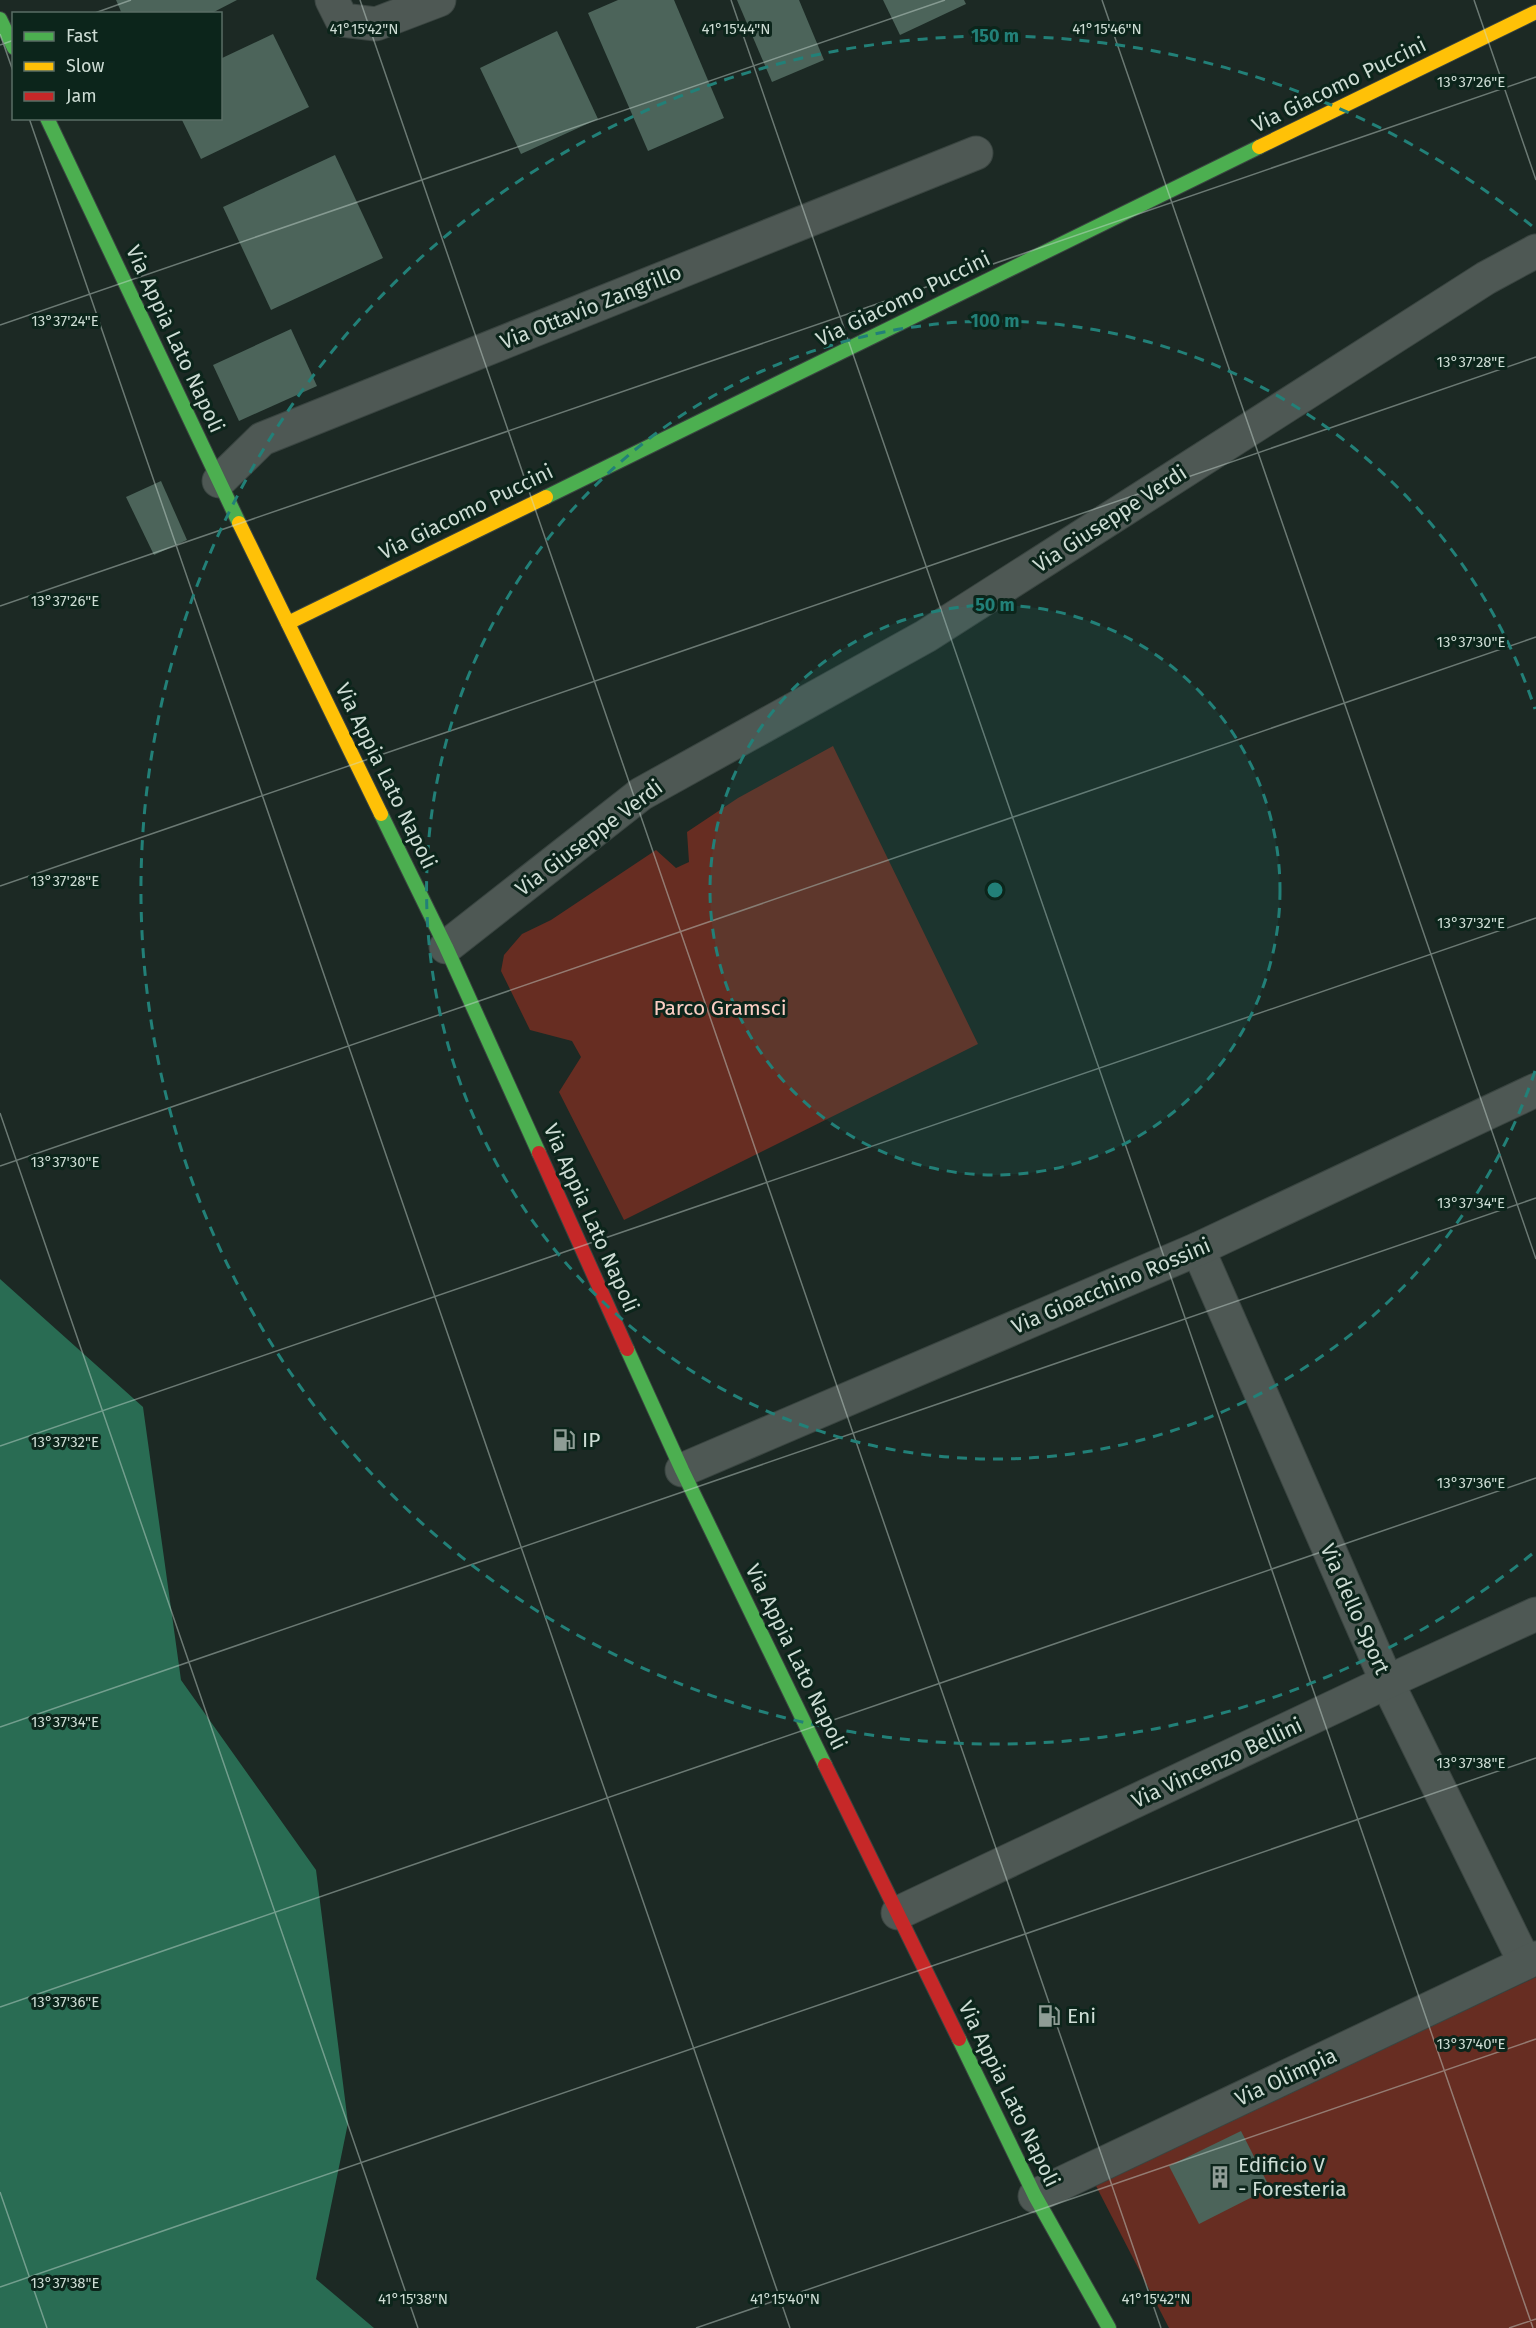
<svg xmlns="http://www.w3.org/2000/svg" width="1536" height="2328" font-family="'Fira Sans',sans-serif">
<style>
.green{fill:#672d22}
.water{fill:#296c53}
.building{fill:#4c645a}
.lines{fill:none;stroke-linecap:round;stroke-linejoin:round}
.street-casing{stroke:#3a4541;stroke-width:35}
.fast-casing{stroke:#3a4541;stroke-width:16}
.slow-casing{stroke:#3a4541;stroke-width:16}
.jam-casing{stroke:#3a4541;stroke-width:16}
.street{stroke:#4e5854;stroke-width:33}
.fast{stroke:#4caf50;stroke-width:14}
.slow{stroke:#ffc107;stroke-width:14}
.jam{stroke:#c62828;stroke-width:14}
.ticks{fill:none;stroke:#cddcd4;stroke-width:1.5;stroke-opacity:0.45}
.ring{fill:none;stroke:#228078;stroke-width:3;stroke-dasharray:10 8}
.labels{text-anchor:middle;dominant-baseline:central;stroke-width:6;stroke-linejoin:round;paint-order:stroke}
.street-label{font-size:21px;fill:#cddcd4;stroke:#0c251b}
.park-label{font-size:21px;fill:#fbcdc3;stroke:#0c251b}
.poi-label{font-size:21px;fill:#cddcd4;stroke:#0c251b;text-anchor:start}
.ticks-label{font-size:15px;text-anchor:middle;fill:#cddcd4;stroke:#0c251b;stroke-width:6;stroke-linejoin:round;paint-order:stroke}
.centre{fill:#228078;stroke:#0c251b;stroke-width:3}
.ring-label{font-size:18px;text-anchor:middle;font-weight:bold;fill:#228078;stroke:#0c251b;stroke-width:6;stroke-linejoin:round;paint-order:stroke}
</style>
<rect width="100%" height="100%" fill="#1c2924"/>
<g class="green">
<polygon points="833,746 978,1044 624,1220 559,1092 581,1057 572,1041 530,1030 501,971 504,955 522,934 551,920 656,850 676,868 689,862 687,832 738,798"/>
<polygon points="1536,1977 1536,2328 1169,2328 1095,2184"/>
</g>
<polygon class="water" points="0,1279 143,1407 181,1680 316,1870 348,2123 316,2279 374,2328 0,2328"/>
<g class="building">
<polygon points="116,0 237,0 210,14 122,14"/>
<polygon points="618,0 674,0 724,118 648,151 588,13"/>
<polygon points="737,0 799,0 824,60 772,82"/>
<polygon points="883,0 964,0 966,4 900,35"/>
<polygon points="557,31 598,119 521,154 480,68"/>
<polygon points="273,34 309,107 201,159 181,118 220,118 220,59"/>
<polygon points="335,155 383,258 271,310 223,207"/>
<polygon points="291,329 317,386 239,421 213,365"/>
<polygon points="161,481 187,540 154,555 126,497"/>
<polygon points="1241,2131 1270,2188 1199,2224 1169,2166"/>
</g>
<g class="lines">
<g class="street-casing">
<g id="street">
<polyline points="332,0 342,20 376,24 439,0"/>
<polyline points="219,481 262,439 976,153"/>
<polyline points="446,947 641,794 926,636 1486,278 1536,251"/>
<polyline points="1198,1249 1387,1682 1525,1963"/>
<polyline points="682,1470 1198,1249 1536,1090"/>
<polyline points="898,1913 1387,1682 1536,1614"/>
<polyline points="1035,2196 1536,1958"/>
</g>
</g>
<g class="fast-casing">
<g id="fast">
<polyline points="0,19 14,48"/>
<polyline points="47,118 239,523"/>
<polyline points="546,497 1259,147"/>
<polyline points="381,814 446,947 539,1153"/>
<polyline points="627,1349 682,1470 825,1765"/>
<polyline points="959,2039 1035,2196 1109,2328"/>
</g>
</g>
<g class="slow-casing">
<g id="slow">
<polyline points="1259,147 1536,12"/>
<polyline points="239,523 381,814"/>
<polyline points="288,623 546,497"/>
</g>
</g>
<g class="jam-casing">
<g id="jam">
<polyline points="539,1153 627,1349"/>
<polyline points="825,1765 959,2039"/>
</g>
</g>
<use href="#street" class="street"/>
<use href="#fast" class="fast"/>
<use href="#slow" class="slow"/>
<use href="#jam" class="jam"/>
</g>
<path class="ticks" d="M360 0 1161 2328M731 0 1533 2328M1102 0 1536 1259M1474 0 1536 180M92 14 131 0M0 34 14 74M0 45 14 40M29 118 790 2328M0 325 945 0M0 606 1536 77M0 886 1536 357M0 1113 418 2328M0 1166 1536 637M0 1446 1536 918M0 1727 1536 1198M0 2007 1536 1478M0 2192 47 2328M0 2287 1536 1758M696 2328 1536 2039M1509 2328 1536 2319"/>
<circle cx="995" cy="890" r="285" fill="#228078" fill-opacity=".12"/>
<g class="ring">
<circle cx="995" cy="890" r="285"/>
<path d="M1535 1071A569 569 0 1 1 1535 709"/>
<path d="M1532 1554A854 854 0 1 1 1532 226"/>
</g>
<defs>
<g id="fuel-bare" transform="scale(1.8)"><path d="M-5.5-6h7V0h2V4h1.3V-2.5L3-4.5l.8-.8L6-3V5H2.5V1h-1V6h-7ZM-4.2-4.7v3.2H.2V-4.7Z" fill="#8f9d96" stroke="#0c251b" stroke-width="2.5" paint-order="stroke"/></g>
<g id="building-bare" transform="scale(1.8)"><path d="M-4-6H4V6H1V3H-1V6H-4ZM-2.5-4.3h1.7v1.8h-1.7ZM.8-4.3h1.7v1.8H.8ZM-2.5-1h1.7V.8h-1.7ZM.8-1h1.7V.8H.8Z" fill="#8f9d96" stroke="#0c251b" stroke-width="2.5" paint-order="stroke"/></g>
</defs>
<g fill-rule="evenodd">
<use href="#fuel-bare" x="564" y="1440"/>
<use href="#fuel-bare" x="1049" y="2016"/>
<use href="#building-bare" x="1220" y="2177"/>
</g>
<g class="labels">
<g class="street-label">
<text transform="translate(1339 85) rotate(-26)">Via Giacomo Puccini</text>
<text transform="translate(903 299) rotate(-26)">Via Giacomo Puccini</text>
<text transform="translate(591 307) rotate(-22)">Via Ottavio Zangrillo</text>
<text transform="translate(175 339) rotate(65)">Via Appia Lato Napoli</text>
<text transform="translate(466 512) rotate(-26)">Via Giacomo Puccini</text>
<text transform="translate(1110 519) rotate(-33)">Via Giuseppe Verdi</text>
<text transform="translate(386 776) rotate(64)">Via Appia Lato Napoli</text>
<text transform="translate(589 838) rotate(-37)">Via Giuseppe Verdi</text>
<text transform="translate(591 1218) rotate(66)">Via Appia Lato Napoli</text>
<text transform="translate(1111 1286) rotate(-23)">Via Gioacchino Rossini</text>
<text transform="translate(1355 1609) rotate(66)">Via dello Sport</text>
<text transform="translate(796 1657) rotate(64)">Via Appia Lato Napoli</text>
<text transform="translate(1217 1763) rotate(-25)">Via Vincenzo Bellini</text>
<text transform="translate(1286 2077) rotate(-25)">Via Olimpia</text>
<text transform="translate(1009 2094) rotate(64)">Via Appia Lato Napoli</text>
</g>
<g class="park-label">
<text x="720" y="1008">Parco Gramsci</text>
</g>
<g class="poi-label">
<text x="582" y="1440">IP</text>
<text x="1067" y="2016">Eni</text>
<text x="1238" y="2165">Edificio V<tspan x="1238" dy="24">- Foresteria</tspan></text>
</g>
</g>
<g class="ticks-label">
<text x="364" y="34">41°15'42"N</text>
<text x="736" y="34">41°15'44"N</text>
<text x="1107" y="34">41°15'46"N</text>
<text x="1471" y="87">13°37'26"E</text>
<text x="65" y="326">13°37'24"E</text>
<text x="1471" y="367">13°37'28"E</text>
<text x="65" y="606">13°37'26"E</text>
<text x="1471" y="647">13°37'30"E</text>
<text x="65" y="886">13°37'28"E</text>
<text x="1471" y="928">13°37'32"E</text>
<text x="65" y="1167">13°37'30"E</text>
<text x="1471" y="1208">13°37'34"E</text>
<text x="65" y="1447">13°37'32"E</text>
<text x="1471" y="1488">13°37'36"E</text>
<text x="65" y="1727">13°37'34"E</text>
<text x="1471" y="1768">13°37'38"E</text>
<text x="65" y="2007">13°37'36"E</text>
<text x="1471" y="2049">13°37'40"E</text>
<text x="65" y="2288">13°37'38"E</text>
<text x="413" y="2304">41°15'38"N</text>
<text x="785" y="2304">41°15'40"N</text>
<text x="1156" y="2304">41°15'42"N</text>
</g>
<circle cx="995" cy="890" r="9" class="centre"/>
<g class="ring-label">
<text x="995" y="42">150 m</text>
<text x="995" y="327">100 m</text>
<text x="995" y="611">50 m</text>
</g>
<rect x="12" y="12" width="210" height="108" fill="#0c251b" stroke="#596e65" stroke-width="1.5"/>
<rect x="24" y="32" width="30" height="9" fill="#4caf50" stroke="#596e65" stroke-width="1.5"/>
<text x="66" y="42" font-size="18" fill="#cddcd4">Fast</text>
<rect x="24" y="62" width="30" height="9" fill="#ffc107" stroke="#596e65" stroke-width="1.5"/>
<text x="66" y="72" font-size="18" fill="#cddcd4">Slow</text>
<rect x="24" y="92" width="30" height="9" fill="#c62828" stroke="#596e65" stroke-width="1.5"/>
<text x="66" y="102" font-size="18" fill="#cddcd4">Jam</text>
</svg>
